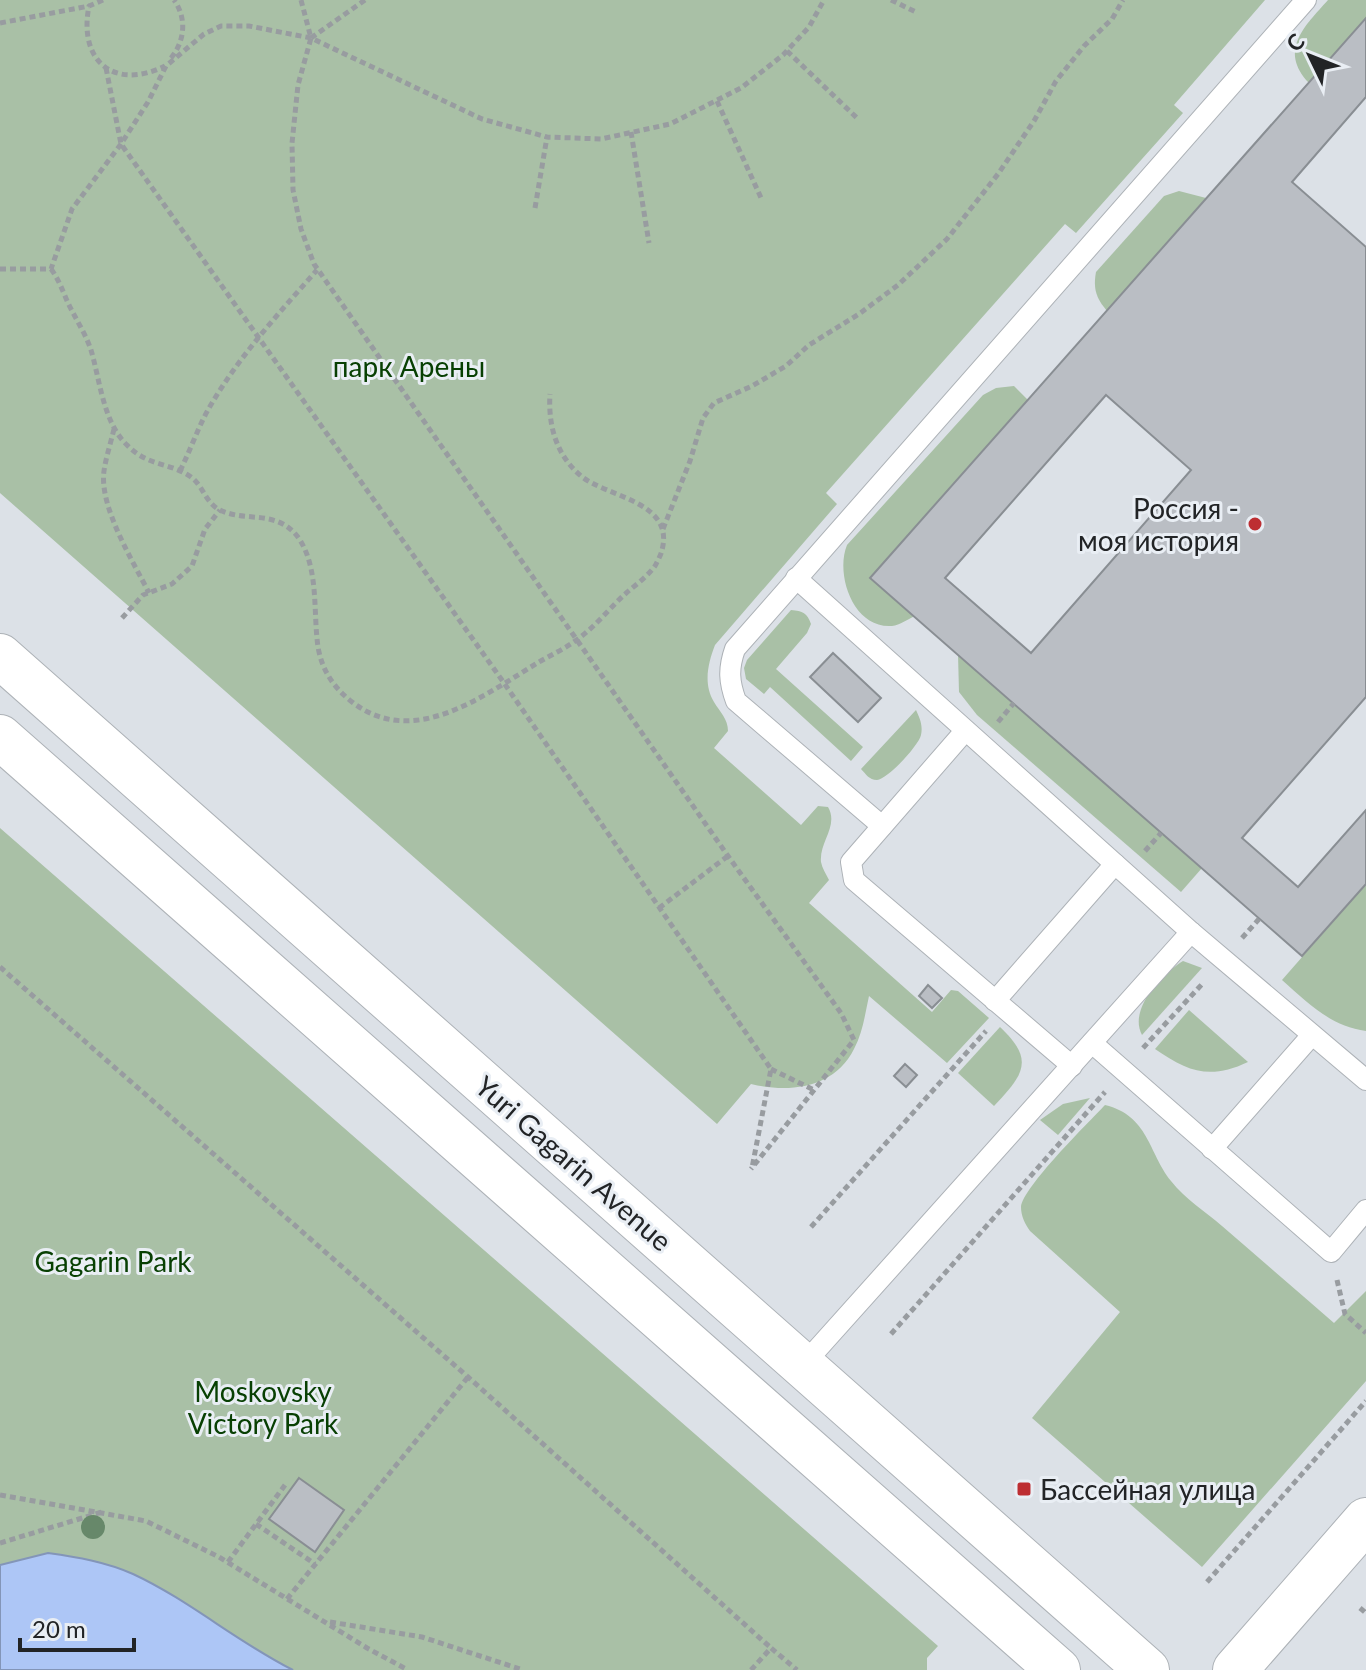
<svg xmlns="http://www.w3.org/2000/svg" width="1366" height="1670" font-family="Lato,sans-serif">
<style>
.green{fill:#a9c0a6}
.water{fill:#adc6f6;stroke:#8395b8;stroke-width:2}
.building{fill:#babec4;stroke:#898e93;stroke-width:2;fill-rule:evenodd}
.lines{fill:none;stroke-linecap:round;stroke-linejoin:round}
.service-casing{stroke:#adb2b7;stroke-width:22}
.tertiary-casing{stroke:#adb2b7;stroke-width:46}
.secondary-casing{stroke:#adb2b7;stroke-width:46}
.path{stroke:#989ca0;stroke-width:5;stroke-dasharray:6 4;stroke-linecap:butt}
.service{stroke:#fff;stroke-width:20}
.tertiary{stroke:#fff;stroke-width:44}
.secondary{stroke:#fff;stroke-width:44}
.tree{fill:#67886a}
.poi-dot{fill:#bd2e32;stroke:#e9eef4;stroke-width:3}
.labels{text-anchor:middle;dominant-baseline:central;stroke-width:6;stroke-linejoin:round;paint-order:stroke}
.park-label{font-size:28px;fill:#084003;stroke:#e9eef4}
.poi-label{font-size:28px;fill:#222426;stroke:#e9eef4;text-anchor:end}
.street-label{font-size:28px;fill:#222426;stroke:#e9eef4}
</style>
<rect width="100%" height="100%" fill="#dce1e7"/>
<g class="green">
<path d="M0 0H1265L1174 105 1183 113 1076 233 1065 224 826 493 837 504 715 645C708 663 703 684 714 702 720 712 728 719 728 731L714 748 801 825 818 806 828 807C839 826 819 842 821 862 822 868 826 874 829 880L809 903 932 1012 951 990 958 991 989 1018 947 1063 869 996C865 1014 863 1032 854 1049 834 1089 789 1093 751 1084L717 1124 0 493Z"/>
<path d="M1328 0H1366V18L1309 83C1278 50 1305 26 1328 0Z"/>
<path d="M1179 191 1206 198 1107 311C1096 298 1093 289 1096 272L1164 196Z"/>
<path d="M1014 386 1028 400 871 578 915 616C908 619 900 625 892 626 853 629 835 574 847 545L983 395 996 388Z"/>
<path d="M791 610C803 611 807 613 811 624L807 633 776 669 863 747 851 761 770 687 764 694 746 679 744 668 747 660Z"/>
<polygon points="958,654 1202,868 1181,892 977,715 959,692"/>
<path d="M916 710C920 719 923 725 921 735 919 745 888 779 877 780 869 780 866 774 861 769Z"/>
<polygon points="0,828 938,1646 927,1658 927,1670 0,1670"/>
<path d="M1366 884V1031C1330 1026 1308 1003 1282 980Z"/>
<path d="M1183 961 1202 968 1142 1035C1128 1009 1162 974 1183 961Z"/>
<path d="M1189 1010 1248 1062C1210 1080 1188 1072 1155 1049Z"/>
<path d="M1000 1027C1035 1060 1024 1074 994 1106L958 1073Z"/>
<polygon points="1090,1098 1058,1135 1040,1120 1063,1104"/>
<path d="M1105 1105C1149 1116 1148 1152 1171 1181 1185 1199 1205 1211 1222 1226 1259 1258 1297 1291 1334 1323L1366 1291V1381L1202 1567 1032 1418 1120 1312 1030 1231C1025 1224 1021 1216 1021 1207 1023 1187 1088 1123 1105 1105Z"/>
</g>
<path class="water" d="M48 1553C77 1557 106 1562 133 1574 189 1600 237 1642 293 1670H0V1565Z"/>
<g class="building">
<path d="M1366 18V97L1292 182 1366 247V697L1242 838 1298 887 1366 810V884L1302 956 870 578ZM1106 395 1191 470 1031 653 945 578Z"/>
<polygon points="833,653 881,698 858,722 810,677"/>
<polygon points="928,985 942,998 932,1008 919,996"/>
<polygon points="905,1064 917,1075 906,1087 894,1076"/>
<polygon points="299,1478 344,1510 315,1552 269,1519"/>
</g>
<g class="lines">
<g class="service-casing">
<g id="service">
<polyline points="796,578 1191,932 1366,1080"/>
<polyline points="965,731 851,862 854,880 1072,1066"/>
<path d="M882 826 736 701C729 682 728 669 735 649L1306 0"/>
<polyline points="995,1001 1115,864"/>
<polyline points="1092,1043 1331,1252 1366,1210"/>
<polyline points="1212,1149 1312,1035"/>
<polyline points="803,1365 1191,932"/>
</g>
</g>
<g class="tertiary-casing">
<polyline id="tertiary" points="1235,1670 1366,1520"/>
</g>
<g class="secondary-casing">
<g id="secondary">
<polyline points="0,656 1147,1670"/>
<polyline points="0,737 1058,1670"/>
</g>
</g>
<g class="path">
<path d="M103 0 89 6C78 61 114 91 165 66"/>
<polyline points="301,0 311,38 298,85 292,143 293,190 301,229 314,264 728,856 841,1013 854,1040 751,1169"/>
<polyline points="891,0 918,13"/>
<polyline points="0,23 89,6"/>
<polyline points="311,38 365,0"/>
<polyline points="787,51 858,119"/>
<path d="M171 58C185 41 187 18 174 0"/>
<polyline points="106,68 121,144 504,683 771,1069 752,1168"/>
<polyline points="717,101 762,200"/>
<polyline points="631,132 649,243"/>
<polyline points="535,208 547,137"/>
<polyline points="0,269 51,269 72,209 121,144 148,102 166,66 204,34 221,26 249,26 311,38 482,119 547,137 601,139 670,124 741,88 783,55 809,27 824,0"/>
<path d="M51 269C60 281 63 293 70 307 77 321 86 335 91 350 100 380 103 422 127 445 148 467 170 462 191 477 203 486 205 501 218 509 245 524 278 507 300 540 319 571 313 612 318 647 322 670 333 687 352 702 414 750 484 695 539 662 551 655 564 649 575 641 593 629 608 610 624 595 634 586 647 577 655 566 657 562 661 555 662 550 675 501 606 497 581 476 556 455 548 425 550 394"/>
<path d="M114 429C111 442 106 457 104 471 99 507 133 561 149 593"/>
<path d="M180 471C191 449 199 424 212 403 241 354 280 312 317 270"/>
<polyline points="663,529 690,461 703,418 714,403 752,386 786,366 809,345 859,314 898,285 947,239 998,174 1034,121 1056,81 1084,46 1112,19 1123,0"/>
<polyline points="122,618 143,595 172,584 192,566 205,529 220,510"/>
<polyline points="998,722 1014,703"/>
<polyline points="1145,851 1161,833"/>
<polyline points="659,908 728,856"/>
<polyline points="1242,938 1259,919"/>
<polyline points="0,967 468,1377 771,1648"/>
<polyline points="1143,1048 1204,982"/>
<polyline points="771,1069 814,1090"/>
<polyline points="811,1227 986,1031"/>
<polyline points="1337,1280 1345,1314 1366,1333"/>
<polyline points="891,1334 1105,1092"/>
<polyline points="0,1495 146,1521 219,1557 367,1648 408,1670"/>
<polyline points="256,1524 315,1564"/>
<polyline points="0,1543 102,1512"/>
<polyline points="228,1562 285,1485"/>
<polyline points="1207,1582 1366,1401"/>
<polyline points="287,1599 468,1377"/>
<polyline points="1360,1608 1366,1613"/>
<polyline points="330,1622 422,1637 523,1670"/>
<polyline points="751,1670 771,1648 797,1670"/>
</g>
<use href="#service" class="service"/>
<use href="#tertiary" class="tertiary"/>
<use href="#secondary" class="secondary"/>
</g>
<circle class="tree" cx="93" cy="1527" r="12"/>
<g class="poi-dot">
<circle cx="1255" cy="524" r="8"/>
<rect x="1016" y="1481" width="16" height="16" rx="4"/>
</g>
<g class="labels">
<g class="park-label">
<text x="409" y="366">парк Арены</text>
<text x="113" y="1261">Gagarin Park</text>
<text x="263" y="1391">Moskovsky<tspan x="263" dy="32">Victory Park</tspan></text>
</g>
<g class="poi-label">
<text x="1239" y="508">Россия -<tspan x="1239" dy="32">моя история</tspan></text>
<text x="1040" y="1489" text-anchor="start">Бассейная улица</text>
</g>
<g class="street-label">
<text transform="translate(574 1163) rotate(41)">Yuri Gagarin Avenue</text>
</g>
</g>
<g transform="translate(1310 56) rotate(313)" stroke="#e9eef4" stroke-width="6" paint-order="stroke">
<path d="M0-6L14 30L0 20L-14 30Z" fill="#222426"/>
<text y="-12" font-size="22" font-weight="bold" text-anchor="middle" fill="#222426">С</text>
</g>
<path d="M20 1638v12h114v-12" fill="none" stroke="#222426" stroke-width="4"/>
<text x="32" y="1638" font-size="24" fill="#222426" stroke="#e9eef4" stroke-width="6" paint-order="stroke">20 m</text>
</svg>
